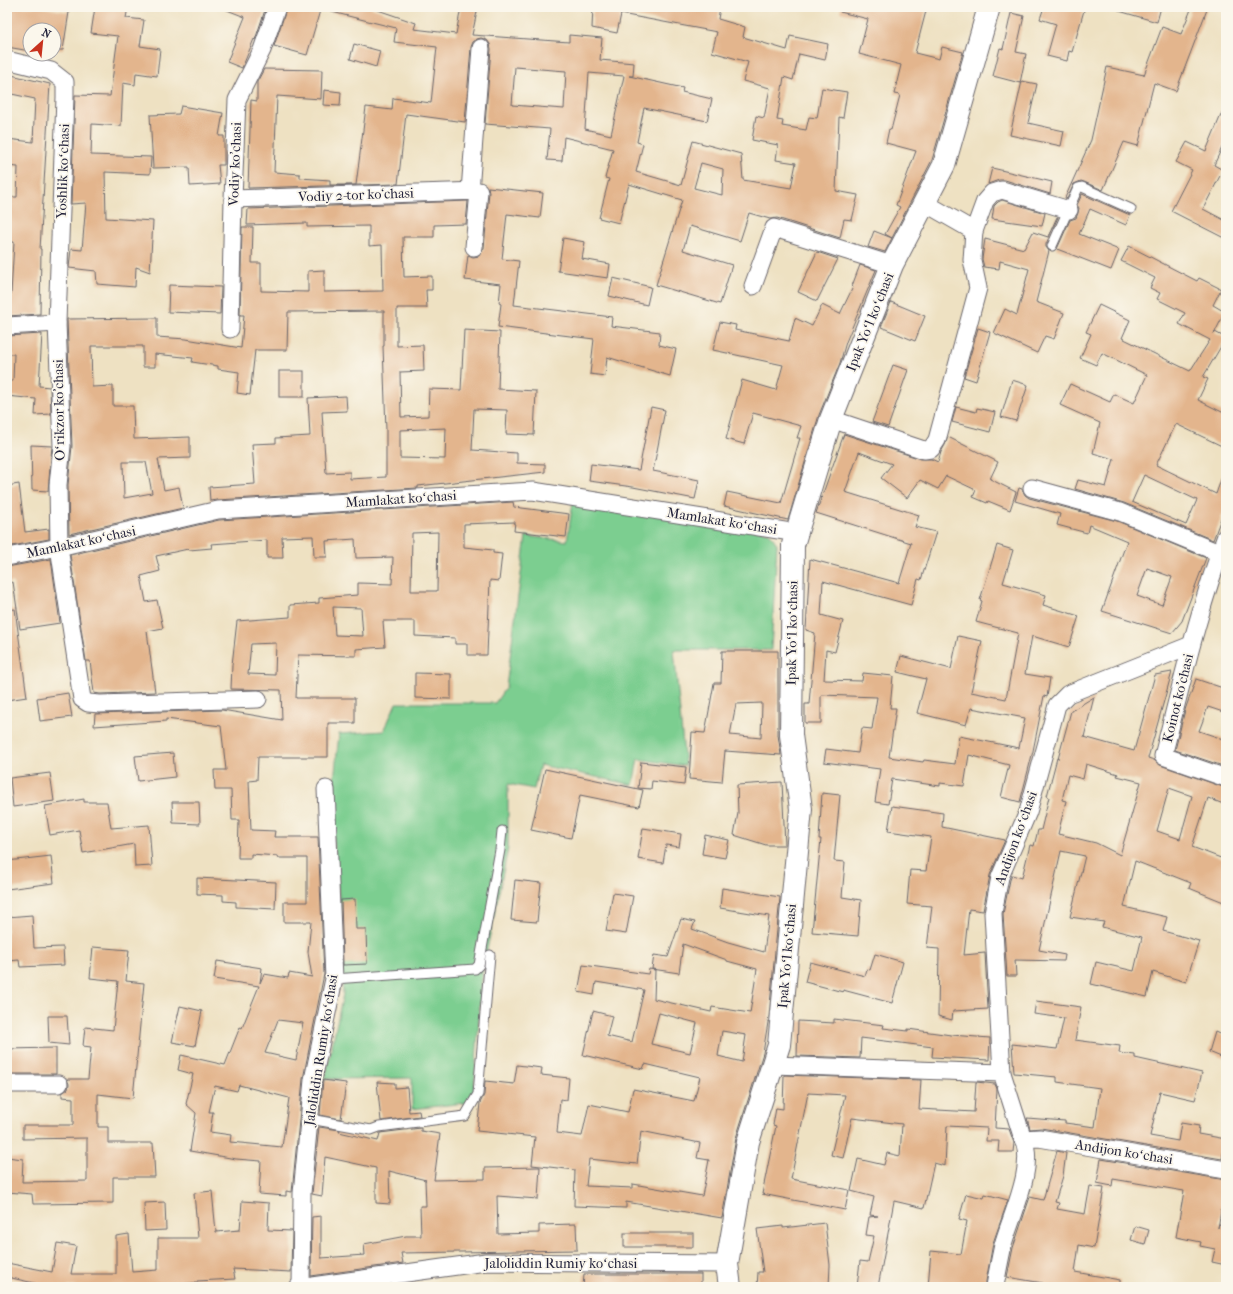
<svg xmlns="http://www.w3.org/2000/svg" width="1233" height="1294" font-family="'IM FELL French Canon',serif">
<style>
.green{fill:#7cce90;stroke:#4f7866}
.building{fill:#e3b58d;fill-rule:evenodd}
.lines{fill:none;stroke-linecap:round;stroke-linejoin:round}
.service-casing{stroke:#69656a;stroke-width:11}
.minor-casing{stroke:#69656a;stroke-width:19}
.tertiary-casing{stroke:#69656a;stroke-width:24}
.service{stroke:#fff;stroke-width:9}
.minor{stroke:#fff;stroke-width:17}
.tertiary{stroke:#fff;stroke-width:22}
.labels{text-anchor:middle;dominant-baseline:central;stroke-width:3.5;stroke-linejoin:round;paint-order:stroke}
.street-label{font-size:14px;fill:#22223b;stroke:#fbf7ec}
</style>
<rect width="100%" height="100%" fill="#fbf7ec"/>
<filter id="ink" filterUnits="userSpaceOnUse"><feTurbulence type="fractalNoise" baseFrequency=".025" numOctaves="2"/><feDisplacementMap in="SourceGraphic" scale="8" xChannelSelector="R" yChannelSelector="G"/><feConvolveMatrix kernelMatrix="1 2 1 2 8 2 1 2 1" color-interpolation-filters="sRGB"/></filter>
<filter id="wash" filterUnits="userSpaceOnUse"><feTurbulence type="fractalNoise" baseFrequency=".012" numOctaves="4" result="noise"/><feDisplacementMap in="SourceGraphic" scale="16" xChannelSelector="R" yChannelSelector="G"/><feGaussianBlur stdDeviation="0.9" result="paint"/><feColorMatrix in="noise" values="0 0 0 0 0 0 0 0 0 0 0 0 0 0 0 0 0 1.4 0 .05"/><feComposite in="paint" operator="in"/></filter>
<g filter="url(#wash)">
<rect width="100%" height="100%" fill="#eee1c2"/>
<polygon class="green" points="573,502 769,532 777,544 771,650 674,650 685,766 638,759 633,785 540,765 534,789 508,784 508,848 482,974 474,1090 465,1103 412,1109 412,1078 325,1079 343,994 339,897 331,808 339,734 384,731 396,703 495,703 506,687 526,536 567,541"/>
<g id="blocks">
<g class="building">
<polygon points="7,7 39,7 69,12 63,50 54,50 54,30 30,30 30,51 7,47"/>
<polygon points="95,7 128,7 126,18 144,20 140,46 160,49 157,76 136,73 135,85 123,83 121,126 92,124 91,155 151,157 150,174 105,172 106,218 153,221 150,272 136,267 135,287 97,284 96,271 69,268 71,249 82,250 86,203 71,204 75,95 110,96 118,36 91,33"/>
<polygon points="223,7 266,7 255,40 254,39 242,68 227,62 245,17 222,8"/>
<polygon points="287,7 321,7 307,55 274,46"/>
<path d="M333 7H369L416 23 414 29 456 34 461 7H478L472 35 569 42V35L602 38 600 60 634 63 633 76H629L683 88 682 92 712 99 707 121 644 108 637 142 643 144 636 172 681 185 693 141 741 154 743 180 791 188 796 163 776 160 778 145 752 140 756 116 764 118 770 88 743 81 748 62 712 52 717 32 621 14 617 33 592 28 593 7H720L718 19 745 27 743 37 787 50 790 36 828 44 825 60 799 54 793 80 784 77 777 120 783 121 782 126 806 130 809 117 817 118 822 88 847 92 843 118 839 117 836 191 858 195 852 220 844 219 840 238 777 218 770 219 749 213 740 241 690 226 683 250 732 265 720 304 656 285 682 200 629 184 619 223 599 218 609 179 605 178 613 149 564 137 562 161 547 160 550 129 485 124 491 49 490 44 487 40 481 38 477 39 473 42 471 47 465 122 406 114 398 184 248 188 251 100 257 101V82L264 69 322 70 321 99 277 96 274 172 300 174V178L330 180V185H356L366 107 392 110 393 98 431 103 437 47 394 42 396 28 332 12ZM515 67 566 71 564 109 512 105ZM589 73 624 76 611 135 585 129ZM701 163 723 169 722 195 694 188Z"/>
<polygon points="841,7 910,7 926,11 915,53 939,59 942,47 963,52 932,160 892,238 885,234 900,207 896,205 916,151 886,143 889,129 891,130 900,95 894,94 901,65 859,54 868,19 840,12"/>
<polygon points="1044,7 1085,7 1072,52 1069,51 1067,61 1047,56 1056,24 1040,19"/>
<polygon points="1119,7 1161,7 1157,22 1119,11"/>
<polygon points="1192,7 1208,7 1176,91 1154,83 1138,146 1124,142 1103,190 1084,182 1081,181 1074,184 1067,199 1065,198 1091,140 1107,67 1144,75 1162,27 1181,34"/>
<polygon points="1011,13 1024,16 1016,52 1026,54 1020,83 993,76 1000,48 1003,49"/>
<polygon points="354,44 380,51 376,67 350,59"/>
<polygon points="7,74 50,84 40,249 41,249 40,314 7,316 7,294 11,294 14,242 7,242 7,197 17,197 18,167 7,166 7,139 33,142 35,99 7,93"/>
<polygon points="1022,81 1037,84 1028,123 1064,131 1061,146 1010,135"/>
<polygon points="324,90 341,92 340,106 323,105"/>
<polygon points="1226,103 1226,139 1214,165 1223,170 1203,209 1226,221 1226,239 1171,211 1192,170 1176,162 1187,142 1206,151"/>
<polygon points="181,106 223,113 219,136 224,136 224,165 218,165 220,184 190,186 189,167 153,168 150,115 179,114"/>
<polygon points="992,168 1052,182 1050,194 1005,180 999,180 988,184"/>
<polygon points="488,187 543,193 540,218 507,214 502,259 519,261 514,305 612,317 611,326 660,332 659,345 676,349 670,376 607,357 605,376 590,374 594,339 498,327 501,304 499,303 501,284 465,280 468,255 473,257 479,256 484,248 489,192"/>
<polygon points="1082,194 1130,215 1126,225 1090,209 1079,234 1119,250 1111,270 1057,249 1070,220 1076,218 1078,213 1079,208 1077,205"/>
<polygon points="1002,200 1045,213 1042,226 992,219 994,206 998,202"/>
<path d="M468 201 466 224 434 225V237H403L404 277 432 276V290H426L427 308H397V346L423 345 424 371 400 372 401 417 428 416 429 389 461 390 464 330 500 332 498 389 536 391 534 435 506 434 507 410 474 409 472 450 517 453V463L545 464V472L418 486V488L217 500 210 501 209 487 255 484 252 444 276 443V438L310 436 308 398 346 396 347 411 322 412 326 473 350 472V479L386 477V430L383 346H384V311L288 312 287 350H255L250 395 237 393 239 372 218 369V366L192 362 193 358 155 354V367H143V346H91L92 387 113 386V406H133L134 439 190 437V458L158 459 164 490 179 487 183 508 69 534 68 485 72 446 67 319 157 318V337L186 339 241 348 244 315H240L242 227H253L252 263H261V291L308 292V271L324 270V292L383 291 382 245 369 246V226L307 227V223L247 225 248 209ZM446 428 445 459 400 458V430ZM123 462H146L152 493 124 498Z"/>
<polygon points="1057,217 1058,217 1046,244 1046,247 1049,251 1036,302 1064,313 1054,339 1045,336 1037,353 994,333 1005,309 1017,315 1029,269 1000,261 999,269 984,267 982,259 985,239 1024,249 1033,232 1048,237"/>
<polygon points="874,231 892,238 885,252 868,247"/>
<polygon points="563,238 585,242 582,259 610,264 608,278 558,271"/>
<path d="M1129 246 1197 281 1199 278 1221 289 1213 305 1225 312 1214 334 1215 332 1226 338 1203 377 1208 379 1198 400 1226 414V448L1176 424 1156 465 1216 494 1224 471 1226 472V505L1213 540 1124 503 1075 489 1078 480 1106 487 1114 459 1093 453 1100 423 1060 405 1070 384 1110 402 1114 394 1134 403 1147 375 1102 353 1096 365 1080 358 1091 334 1086 332 1099 305 1130 320 1122 338 1190 371 1210 340 1179 324 1185 313 1157 299 1160 293 1150 288 1155 278 1121 261ZM1144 475 1197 500 1186 525 1132 502Z"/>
<polygon points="817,252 838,259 817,301 798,292"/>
<polygon points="860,265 876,270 846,342 840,363 819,415 788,520 724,506 727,492 781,503 800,438 797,438 801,426 753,413 744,444 726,439 742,380 776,390 783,365 713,350 720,322 736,325 735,330 789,341 795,318 812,326 822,305 840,314 853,287 852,286"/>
<polygon points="613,278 651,287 647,305 609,296"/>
<polygon points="169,285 221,287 220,314 168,312"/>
<polygon points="891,302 925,316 915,341 881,327"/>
<polygon points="978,328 990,332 976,381 964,377"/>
<polygon points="42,334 39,386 50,387 51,414 35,415 36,399 7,396 7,381 13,381 14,354 7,354 7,336"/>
<polygon points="893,365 908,370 888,427 872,422"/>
<rect x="279" y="371" width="25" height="26"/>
<polygon points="1012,380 1028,385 1016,421 1001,417"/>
<polygon points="651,407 665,410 653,471 699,480 695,499 633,487 589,481 591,464 639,470"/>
<polygon points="956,407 976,412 977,408 995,412 990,432 952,422"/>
<polygon points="844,434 921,459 931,459 938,462 941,452 945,445 948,437 998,462 990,479 1016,492 1010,510 988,501 987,503 973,497 976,490 946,476 938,489 920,480 907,498 881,478 892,464 859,452 845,492 919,515 915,527 936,532 921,580 918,579 911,605 823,581 821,615 843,621 835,652 826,650 824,680 862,681 863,673 893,676 890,708 896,708 889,757 923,762 924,760 955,764 959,736 1019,748 1025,718 971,708 966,725 917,713 926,679 897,672 901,656 951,669 958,636 982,641 971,692 1006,699 1018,633 976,622 982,601 980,600 997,545 1013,550 1003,583 1046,595 1043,605 1079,616 1069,647 1032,636 1025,674 1050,678 1047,697 1044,696 1033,751 1020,802 1001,797 1009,765 969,755 964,786 940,783 940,786 892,779 888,804 875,802 880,769 824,762 826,749 858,753 862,728 872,729 877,697 821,695 821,723 805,723 805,704 809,704 815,633 806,630 810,559 899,583 911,543 816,513"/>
<polygon points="31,445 52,446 48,491 32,490"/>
<polygon points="19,484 25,532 49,529 49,539 7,547 7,486"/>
<path d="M1019 488 1022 489 1025 495 1029 498 1117 521 1206 558 1182 621 1172 633 1102 611 1127 541 1089 525 1087 533 1057 525 1060 514 1015 501ZM1147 568 1172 577 1162 605 1137 596Z"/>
<path d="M513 502 514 507 569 514 566 537 514 531 515 522 464 524V547L493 550V553L502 554 499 581 490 580 487 655H467V644H455V638L415 636V621H383L385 647 356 649V656L298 655 296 698H355V723H328V757H258L257 780 249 781 251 830 275 831 274 837H318L324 974 303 1079 292 1192 286 1191V1196L259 1194 261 1161 236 1159 190 1151 196 1113 186 1104 193 1074 178 1070 181 1055 225 1065 240 1027 242 1028 259 986 214 979 217 961 262 968 260 983 264 974 288 978 289 973 312 977 308 952 311 922H284V902H307V858H279L278 856 251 854V858H238L239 820H232L231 790H215L214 770H226L221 726 166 719V721L94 726 95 714 222 710 282 720 281 690 231 689 232 665 237 621 290 617V605L319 603V598L358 595V583L392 584 393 557 356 558 355 539 326 541 327 557H314L313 536 282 537 283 558H267V540L211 544 212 548 189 550 188 549 156 556 160 571 141 576 146 602 157 600 163 628 147 631 155 692 100 694 94 693 90 661H86L70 555 219 520ZM438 532 437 591H411L412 533ZM333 607 361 608 363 636 335 635ZM276 643 275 675 248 674 251 644ZM278 1020 303 1023 296 1060 265 1053ZM239 1085 289 1098 282 1147 230 1142 231 1135 210 1132 213 1112H209L215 1086 237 1091Z"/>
<polygon points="51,559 60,623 20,629 13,582 7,583 7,567"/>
<polygon points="15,609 27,697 7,700 7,610"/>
<path d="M722 651H778V735L781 755 725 751 722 782 689 779 692 732 705 733 714 683H721ZM762 703 761 738 730 735 736 704Z"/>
<path d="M1172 672 1148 758 1154 760 1160 765 1226 788V805L1208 798 1192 847 1226 860V903L1189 888 1191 883 1135 861 1124 907 1167 917 1163 931 1199 941 1186 982 1153 972 1147 997 1091 984 1096 962 1134 971 1142 937 1102 927 1104 922 1070 917 1085 856 1061 851 1039 950 1065 955 1064 961 1015 960 1016 976H1007L1003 914 1010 880 1012 875 1022 878 1030 845 1034 846 1038 830H1041L1049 797 1047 796 1057 758 1058 759 1071 711 1094 697 1084 737 1134 751 1155 675ZM1086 764 1118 774 1117 776 1141 782 1120 855 1096 843 1058 834 1066 801 1062 800 1068 775 1083 779ZM1169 788 1192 796 1180 839 1157 831Z"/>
<polygon points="415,673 451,674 451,699 415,698"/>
<polygon points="1196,679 1226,689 1226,713 1208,707 1199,731 1226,740 1226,767 1175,750 1185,710"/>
<polygon points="68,693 72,717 40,721 37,698"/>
<polygon points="173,753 175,777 138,781 135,756"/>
<polygon points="641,762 686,767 684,785 652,781 651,789 638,788"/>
<polygon points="545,769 643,790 639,807 580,795 571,838 531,830"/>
<polygon points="50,773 54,801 13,807 10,778"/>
<polygon points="782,782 785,845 766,845 734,835 738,813 737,785"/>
<polygon points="822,793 840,795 834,861 845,862 842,897 861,900 858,936 812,932 821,839 819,839"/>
<polygon points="84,799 84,802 107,802 111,828 149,825 152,866 135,867 134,844 83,853 79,830 50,835 45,806"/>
<polygon points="172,802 199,802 200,824 173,823"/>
<polygon points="892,806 943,813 942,827 1005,840 990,875 983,911 969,909 964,955 985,953 988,1009 953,1011 952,1020 938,1016 939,949 927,948 932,906 907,904 910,870 926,871 931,837 888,831"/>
<polygon points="643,828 681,834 679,847 666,845 663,863 638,859"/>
<polygon points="705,835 729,840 725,858 702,854"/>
<polygon points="51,856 54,883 7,889 7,861"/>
<polygon points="197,878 276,882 275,909 236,907 236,902 223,901 223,895 197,894"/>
<polygon points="515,880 541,883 537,922 511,920"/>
<path d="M722 888 780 897 769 1016 763 1053 736 1138 722 1218 626 1202V1208L574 1206 575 1170 532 1165 535 1137 477 1131 480 1103 484 1095 485 1081 514 1084 517 1065 542 1068 541 1075 569 1078 567 1100 560 1099 557 1133 582 1136 589 1104 628 1112 633 1089 694 1101 700 1077 645 1064 643 1069 583 1055 593 1011 612 1016 607 1036 632 1042 644 990 596 982 594 995 578 992 583 965 648 974 649 969 655 970 654 999 711 1012 712 1007 750 1013 757 969 727 961V960L683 944 679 973 652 969 654 955 668 957 681 919 695 922 692 929 728 942 764 952 769 916 720 908ZM659 1013 697 1023 690 1053 651 1044ZM722 1031 746 1035 742 1062 718 1056ZM641 1131 700 1143 697 1158 709 1160 702 1196 633 1184V1188L586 1186 589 1159 637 1164Z"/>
<polygon points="613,893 633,896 626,934 606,931"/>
<polygon points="355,899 356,929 366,929 367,964 343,965 341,900"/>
<polygon points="32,915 34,948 63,947 64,965 20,967 19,960 7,961 7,917"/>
<polygon points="93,947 129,950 126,981 144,983 133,1098 98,1094 98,1127 108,1127 108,1143 153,1143 155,1177 113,1177 113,1203 33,1204 32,1194 7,1192 7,1157 23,1159 22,1182 87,1181 87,1138 23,1139 23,1125 73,1125 73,1098 62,1097 62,1093 68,1089 69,1084 67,1079 88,1079 91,1047 83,1046 85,1027 113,1030 118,981 90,978"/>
<polygon points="875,954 903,962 892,1003 843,990 843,992 805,982 810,962 865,976 867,969 870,970"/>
<polygon points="1036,1001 1081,1007 1075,1040 1120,1046 1119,1053 1135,1055 1135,1058 1202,1073 1195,1100 1160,1092 1150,1136 1178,1141 1181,1123 1199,1126 1198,1134 1226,1139 1222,1159 1041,1128 1030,1129 1027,1118 1065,1121 1065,1123 1095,1127 1100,1088 1057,1082 1057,1077 1014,1073 1012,1044 1057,1049 1064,1018 1034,1014"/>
<polygon points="180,1006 202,1011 195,1046 172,1042"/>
<polygon points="48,1016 67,1016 69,1045 49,1043"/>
<polygon points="834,1019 884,1025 883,1028 908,1031 908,1029 951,1035 990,1038 989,1060 932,1057 933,1047 861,1038 860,1058 797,1056 798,1021 834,1023"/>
<polygon points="1215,1032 1226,1037 1226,1059 1209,1052"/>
<polygon points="56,1048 56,1074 7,1074 7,1049"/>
<polygon points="784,1075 921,1080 919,1109 974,1112 976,1082 995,1084 997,1089 995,1128 1009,1129 1014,1143 1013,1152 998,1152 999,1141 986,1141 987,1128 947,1126 945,1166 934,1163 924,1208 894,1201 878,1287 857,1287 860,1261 868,1262 874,1236 866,1235 869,1217 878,1216 870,1215 874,1197 851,1191 858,1159 884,1165 887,1153 900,1156 902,1124 852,1118 843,1158 831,1155 845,1095 808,1093 791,1179 849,1190 845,1210 762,1194 776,1126 773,1125 776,1108 783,1109"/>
<polygon points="323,1080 346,1083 341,1119 320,1115"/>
<polygon points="377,1082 395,1083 395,1088 407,1087 409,1112 419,1111 420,1116 381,1121"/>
<polygon points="319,1127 340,1130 339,1132 378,1141 380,1133 421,1128 421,1131 440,1134 434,1180 485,1179 485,1168 540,1167 538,1199 497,1196 498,1234 539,1233 539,1225 576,1224 577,1250 401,1253 403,1263 311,1276 312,1217 321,1216 321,1258 365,1255 364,1244 406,1236 421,1236 420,1206 426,1206 425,1180 426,1180 389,1171 390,1204 376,1203 376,1168 325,1157 322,1196 312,1194"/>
<polygon points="1057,1151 1066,1153 1063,1176 1055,1202 1059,1203 1057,1209 1085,1214 1090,1186 1104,1188 1094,1248 1079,1245 1075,1272 1120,1280 1120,1287 1042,1287 1043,1283 1007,1277 1013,1248 1030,1197 1043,1200"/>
<polygon points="1101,1159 1226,1180 1226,1195 1224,1194 1218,1228 1219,1224 1226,1225 1226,1265 1212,1262 1215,1249 1200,1246 1201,1242 1176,1237 1184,1191 1113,1179 1112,1186 1097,1183"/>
<polygon points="212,1191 216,1232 240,1230 242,1201 269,1203 268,1230 292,1231 291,1272 233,1269 235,1279 197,1281 197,1283 117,1286 43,1287 43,1285 7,1277 7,1263 52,1272 57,1243 76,1246 71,1274 116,1274 116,1236 129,1234 132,1272 158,1270 158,1238 198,1238 194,1193"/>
<polygon points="966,1194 984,1198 985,1194 1008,1200 993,1243 985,1287 928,1287 931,1251 961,1254 967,1221 959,1219"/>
<polygon points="165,1202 166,1230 145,1231 144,1203"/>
<polygon points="825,1223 830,1265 829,1287 757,1287 758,1272 763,1272 757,1229 783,1226 783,1228"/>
<polygon points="1135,1226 1149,1230 1145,1244 1131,1240"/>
<rect x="624" y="1233" width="69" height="14"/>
<polygon points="584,1274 701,1274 701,1287 583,1287"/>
</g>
</g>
</g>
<g filter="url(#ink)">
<use href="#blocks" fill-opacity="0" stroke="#69656a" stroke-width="1"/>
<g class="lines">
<g class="service-casing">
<g id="service">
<polyline points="1052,246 1078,188 1082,187 1131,209"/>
<polyline points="334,979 475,969 479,965 500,850 502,831"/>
<polyline points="310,1119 371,1130 379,1127 465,1116 478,1094 490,955"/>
</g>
</g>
<g class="minor-casing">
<g id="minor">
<polyline points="7,60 51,71 65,82 65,97 57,323 62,446 58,485 59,547 82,699 88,703 100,704 258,699"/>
<polyline points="470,191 481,48"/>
<polyline points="233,199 479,191 474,247"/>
<polyline points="974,231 985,201 992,193 1002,190 1069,210"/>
<polyline points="753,286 774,228 892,265"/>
<polyline points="7,326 57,323"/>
<polyline points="230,329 233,199 237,100 262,50 277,7"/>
<polyline points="831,419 924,450 931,449 937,440 978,288 972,260 974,231 925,203"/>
<polyline points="1032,488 1120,512 1219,553"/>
<path d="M1226 536C1199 607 1182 682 1163 756L1226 778"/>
<polyline points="7,557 59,547 218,510 533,491 797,533"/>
<polyline points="773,1065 1002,1073"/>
<polyline points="7,1084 59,1084"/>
<polyline points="1023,1139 1039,1138 1226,1170"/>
<polyline points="298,1287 312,1286 486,1262 727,1264"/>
<polyline points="301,1287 302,1193 313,1080 334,979 326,789"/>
<path d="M995 1287C997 1273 1000 1259 1003 1245 1011 1216 1036 1166 1023 1139L1002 1073 993 913 1000 877 1028 812 1057 705 1068 694 1191 645"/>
</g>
</g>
<g class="tertiary-casing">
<polyline id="tertiary" points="730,1287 727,1264 748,1142 779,1045 801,809 791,735 793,545 831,419 892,265 944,165 989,7"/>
</g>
<use href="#service" class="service"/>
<use href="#minor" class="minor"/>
<use href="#tertiary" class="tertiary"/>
</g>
</g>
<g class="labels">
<g class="street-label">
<text transform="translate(235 164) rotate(-88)">Vodiy ko'chasi</text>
<text transform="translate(63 171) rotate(-88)">Yoshlik koʻchasi</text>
<text transform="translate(356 195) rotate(-2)">Vodiy 2-tor ko‘chasi</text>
<text transform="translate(870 322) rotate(-68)">Ipak Yoʻl koʻchasi</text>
<text transform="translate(59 410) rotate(-91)">Oʻrikzor ko'chasi</text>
<text transform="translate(401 499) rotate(-4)">Mamlakat koʻchasi</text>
<text transform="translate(722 521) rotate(9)">Mamlakat koʻchasi</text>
<text transform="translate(81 542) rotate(-12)">Mamlakat koʻchasi</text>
<text transform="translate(792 633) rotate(-89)">Ipak Yoʻl koʻchasi</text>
<text transform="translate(1178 698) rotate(-76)">Koinot ko'chasi</text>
<text transform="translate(1016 838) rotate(-70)">Andijon koʻchasi</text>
<text transform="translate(787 956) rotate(-85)">Ipak Yoʻl koʻchasi</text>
<text transform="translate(321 1050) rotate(-81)">Jaloliddin Rumiy koʻchasi</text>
<text transform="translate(1124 1152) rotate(9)">Andijon koʻchasi</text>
<text x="561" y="1263">Jaloliddin Rumiy koʻchasi</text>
</g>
</g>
<rect width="1233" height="1294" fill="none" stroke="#fbf7ec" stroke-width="24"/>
<g transform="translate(42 42) rotate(27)"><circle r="19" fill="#fbf7ec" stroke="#a4a2a5"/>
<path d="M0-3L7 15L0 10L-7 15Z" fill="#c8321e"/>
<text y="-6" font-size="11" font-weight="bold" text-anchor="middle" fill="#22223b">N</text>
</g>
</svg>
